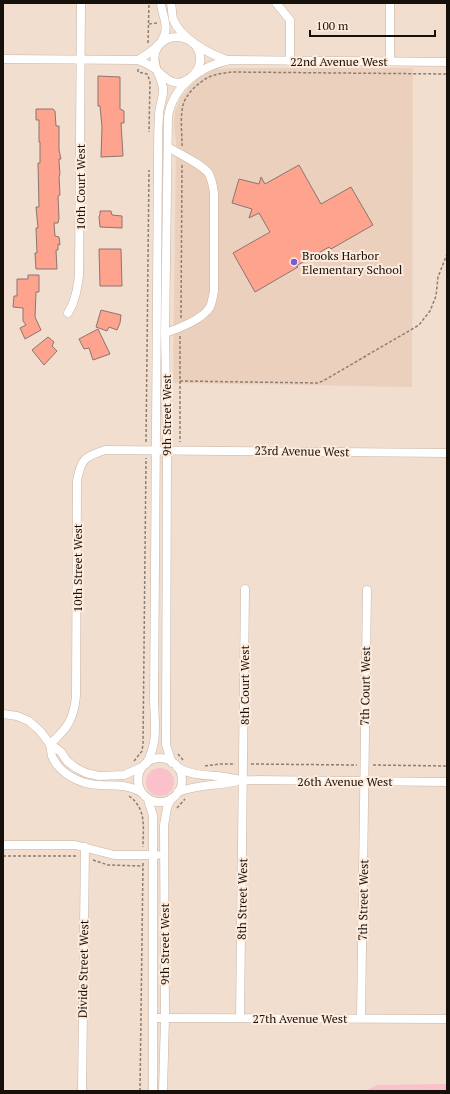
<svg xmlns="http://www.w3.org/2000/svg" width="450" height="1094" font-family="'PT Serif',serif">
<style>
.built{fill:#ebd1bd}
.green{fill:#fac1ca}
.building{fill:#fda38e;stroke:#8c7570}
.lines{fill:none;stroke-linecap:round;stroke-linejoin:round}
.minor-casing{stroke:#c8b5a7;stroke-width:9}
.path{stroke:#8b7e73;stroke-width:1.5;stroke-dasharray:3 2;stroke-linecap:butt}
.minor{stroke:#fff;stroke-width:8}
.poi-dot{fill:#765cd6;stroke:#feebdc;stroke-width:1.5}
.labels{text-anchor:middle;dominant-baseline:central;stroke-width:4;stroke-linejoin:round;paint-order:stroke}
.street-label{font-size:12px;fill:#16100b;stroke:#feebdc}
.poi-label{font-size:12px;fill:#16100b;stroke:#feebdc;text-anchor:start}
</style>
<rect width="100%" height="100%" fill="#f1decf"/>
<polygon class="built" points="235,68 413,68 412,387 173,383 176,141 174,126 175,111 181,97 190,86 200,77 216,69"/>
<g class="green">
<circle cx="160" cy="782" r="14"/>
<polygon points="447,1084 447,1091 365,1091 377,1085"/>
</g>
<g class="building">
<polygon points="98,76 120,77 120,109 124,111 124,123 121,123 123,156 101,157 102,127 100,106 98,106"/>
<polygon points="36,109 53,109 55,111 56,126 59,126 59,150 61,159 59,159 59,161 60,175 59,176 60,195 58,196 59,218 58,223 54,223 55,236 59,237 60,245 58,244 58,250 56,250 57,269 36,269 35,253 37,253 36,228 38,228 36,207 39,207 38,163 40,163 40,142 39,142 39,120 36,120"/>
<polygon points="299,165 321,204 351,187 373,225 331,249 329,247 296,266 298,267 255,292 233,253 270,232 259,213 249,218 252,209 232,203 239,179 259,184 261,177 265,184"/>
<polygon points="100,211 111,211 112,215 122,216 122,228 100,227 99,216 100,215"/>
<polygon points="99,249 121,249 122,286 100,286"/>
<polygon points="28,275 39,275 39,292 36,292 35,317 41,330 25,339 20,328 26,325 23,321 23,308 13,307 14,296 17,296 17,279 28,279"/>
<polygon points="101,310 121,315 120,323 117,330 109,327 107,331 96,327"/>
<polygon points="98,329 110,354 93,360 89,348 84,349 79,339"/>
<polygon points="48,337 54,342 52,346 57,351 44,365 32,350"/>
</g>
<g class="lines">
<g class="minor-casing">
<g id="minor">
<path d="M171 3C172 8 172 14 173 19 180 38 209 54 227 60"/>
<polyline points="276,3 290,20 290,61"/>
<polyline points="390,3 390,61"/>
<path d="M3 59 138 60C144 62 149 65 154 68 166 78 175 90 191 77 196 73 199 68 200 62 203 35 163 27 155 53 152 65 161 76 163 88 164 97 159 106 159 115 158 129 158 144 158 158L154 702C155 724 158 744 146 764"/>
<path d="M138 60C153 51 169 41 165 22 164 15 161 9 161 3"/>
<path d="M68 313C75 302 77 290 79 276L81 3"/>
<path d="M165 333C178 329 203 319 210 307 212 303 213 296 214 291V193C213 186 212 180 209 174 202 164 179 154 168 147"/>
<polyline points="3,714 17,716 29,721 40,731 50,744 61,752 67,761 76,768 86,773 99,776 124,775 142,767"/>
<path d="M50 744C67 729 74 719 76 696L77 481C81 459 84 457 105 450L447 453"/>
<path d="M50 744C51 748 51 752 52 756 59 774 82 785 100 785 115 786 129 784 142 793"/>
<circle cx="160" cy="780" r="22"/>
<path d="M172 763 166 745V738L167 450 165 333 168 117C173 86 200 66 230 60L447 62"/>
<path d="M177 767C190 775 202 775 217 776 226 777 234 779 243 780L447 782"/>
<path d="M178 792C198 784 218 786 238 781"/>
<polyline points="148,799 153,816 153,1091"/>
<polyline points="3,845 75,845 114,855 157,855"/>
<polyline points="154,1018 447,1019"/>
<polyline points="240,1018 245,589"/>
<polyline points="361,1018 367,590"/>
<polyline points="82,1091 85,847"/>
<polyline points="163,1091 165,1018 164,825 167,808 171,799"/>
</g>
</g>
<g class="path">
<polyline points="149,24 157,23"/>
<polyline points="148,43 149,3"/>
<polyline points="138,69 138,72 147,74 150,81 149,132"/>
<path d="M182 146C182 133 180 118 183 105 186 94 198 83 207 78 215 74 224 73 232 72L447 74"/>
<polyline points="181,318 182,164"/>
<polyline points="180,336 180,442"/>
<polyline points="180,381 317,383 323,381 419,325 430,311 436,296 438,277 447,254"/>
<polyline points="146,442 149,170"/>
<polyline points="178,754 183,760"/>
<polyline points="134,761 142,751 143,744 146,458"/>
<polyline points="251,764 357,765"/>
<polyline points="373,765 447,766"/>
<polyline points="205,766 220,764 235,764"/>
<path d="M129 796C147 809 143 827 143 847"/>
<polyline points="177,808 185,799"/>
<polyline points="3,856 77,856"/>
<polyline points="93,860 108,865 143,866"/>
<polyline points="140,1091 143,863"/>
<polyline points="400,1091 447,1091"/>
</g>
<use href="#minor" class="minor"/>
</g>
<circle class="poi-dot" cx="294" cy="262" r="4"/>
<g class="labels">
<g class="street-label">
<text x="339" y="61">22nd Avenue West</text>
<text transform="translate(80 187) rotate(-90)">10th Court West</text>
<text transform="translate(166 415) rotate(-90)">9th Street West</text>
<text transform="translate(302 451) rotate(1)">23rd Avenue West</text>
<text transform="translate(77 568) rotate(-90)">10th Street West</text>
<text transform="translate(244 685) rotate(-90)">8th Court West</text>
<text transform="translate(365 686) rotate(-89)">7th Court West</text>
<text x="345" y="781">26th Avenue West</text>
<text transform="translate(242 899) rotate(-89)">8th Street West</text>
<text transform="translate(363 900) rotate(-89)">7th Street West</text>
<text transform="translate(164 944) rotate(-90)">9th Street West</text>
<text transform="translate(83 969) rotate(-89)">Divide Street West</text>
<text x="300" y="1018">27th Avenue West</text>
</g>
<g class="poi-label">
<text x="302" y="255">Brooks Harbor<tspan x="302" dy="14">Elementary School</tspan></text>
</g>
</g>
<rect width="450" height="1094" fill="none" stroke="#16100b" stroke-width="8"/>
<path d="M310 30v6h125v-6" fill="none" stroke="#16100b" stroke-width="2"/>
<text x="316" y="30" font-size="12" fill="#16100b" stroke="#feebdc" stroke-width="3" paint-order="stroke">100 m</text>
</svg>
